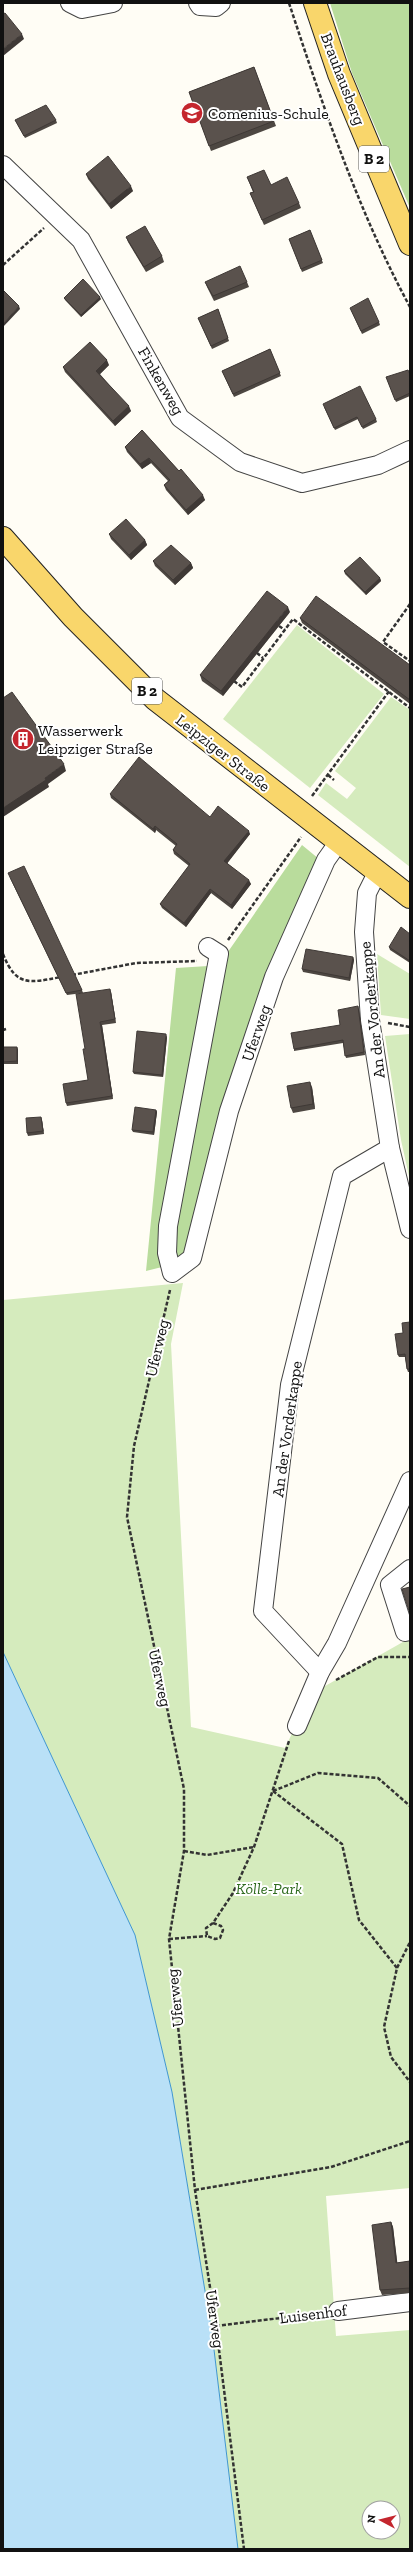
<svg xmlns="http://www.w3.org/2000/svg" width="413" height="2552" font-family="'Zilla Slab',serif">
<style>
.green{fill:#d5ebbd;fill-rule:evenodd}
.forest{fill:#b9dc9c}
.water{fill:#b9e0f7;stroke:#3f96cf}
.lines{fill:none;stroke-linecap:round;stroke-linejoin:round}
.minor-casing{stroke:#444;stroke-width:20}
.major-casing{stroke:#222;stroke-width:24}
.path{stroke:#333;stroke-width:2.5;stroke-dasharray:4 2;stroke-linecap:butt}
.minor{stroke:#fff;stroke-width:18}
.major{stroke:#f9d66b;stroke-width:22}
.wall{fill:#4d4742}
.shaded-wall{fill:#3f3936}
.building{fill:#5a524d;stroke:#3f3936}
.labels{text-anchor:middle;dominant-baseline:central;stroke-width:4;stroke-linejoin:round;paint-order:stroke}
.shield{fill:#fff;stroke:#585858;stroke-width:1}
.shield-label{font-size:15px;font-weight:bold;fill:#111}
.street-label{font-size:16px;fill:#111;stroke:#fff}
.poi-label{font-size:16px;fill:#111;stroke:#fff;text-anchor:start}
.park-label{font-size:16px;font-style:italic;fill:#2f6b1f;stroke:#fff}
</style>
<rect width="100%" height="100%" fill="#fffdf5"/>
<g class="green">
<polygon points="297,625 384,694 310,788 223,719"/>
<polygon points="391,697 410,710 410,867 318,795 326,783 347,799 356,788 335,771"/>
<polygon points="377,954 410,974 410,1019 381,1015"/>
<polygon points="410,1034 410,1181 401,1140 385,1036"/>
<path d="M183 1283 171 1344 191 1727 285 1748 311 1694 410 1638V2188L326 2196 336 2336 410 2330V2549H238L212 2333 172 2092 135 1935 3 1652V1300ZM369 2508H393V2532H369Z"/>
</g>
<g class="forest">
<polygon points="330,3 410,3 410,208 352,73"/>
<polygon points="302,845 319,859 185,1253 162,1267 146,1271 176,968 208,966 223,959"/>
</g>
<polygon class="water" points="3,1652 135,1935 172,2092 212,2333 238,2549 3,2549"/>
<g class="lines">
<g class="minor-casing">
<g id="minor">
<polyline points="70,3 82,9 113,3"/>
<polyline points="198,3 200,6 216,7 221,3"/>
<polyline points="3,165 81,240 180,418 240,462 302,483 378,465 410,450"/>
<polyline points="377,873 367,893 364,932 370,1020 390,1148 410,1229"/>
<polyline points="208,947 219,954 168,1226 167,1253 172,1273 192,1258 229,1111 274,977 326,860 338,843"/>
<polyline points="410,1569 390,1585 405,1632 410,1631"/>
<polyline points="320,1672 263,1611 290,1385 342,1176 390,1148"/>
<polyline points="297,1726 320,1672 337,1643 410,1481"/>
<polyline points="338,2311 410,2302"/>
</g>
</g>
<g class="major-casing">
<g id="major">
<polyline points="315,3 339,74 410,244"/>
<polyline points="3,538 73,617 155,699 410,897"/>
</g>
</g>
<g class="path">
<path d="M289 3C323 106 358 211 410 307"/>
<polyline points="3,265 44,228"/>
<polyline points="410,604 383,642 410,661"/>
<polyline points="279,626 285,630"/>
<polyline points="257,653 263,658"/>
<polyline points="234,681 242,687 293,619 410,708"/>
<polyline points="328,775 334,780"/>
<polyline points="312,796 390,690"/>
<polyline points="228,940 301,837"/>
<path d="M3 954C16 987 29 983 61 977"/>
<polyline points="72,975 136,963 197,961"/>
<polyline points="388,1023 410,1027"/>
<polyline points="3,1030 6,1029"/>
<polyline points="170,1290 134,1446 127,1517 184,1789 184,1851 169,1939 195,2190 216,2326 244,2549"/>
<polyline points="336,1680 378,1657 410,1657"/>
<polyline points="273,1791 342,1844 359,1920 397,1968 384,2027 391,2057 410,2082"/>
<polyline points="273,1791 318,1773 378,1778 410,1806"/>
<polyline points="184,1851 207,1855 254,1847"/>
<polyline points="213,1923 221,1926 223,1930 220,1938 215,1939 207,1936 206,1928 213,1923 233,1893 254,1847 289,1741"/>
<polyline points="169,1939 207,1936"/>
<polyline points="397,1968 410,1942"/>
<polyline points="195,2190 331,2167 410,2141"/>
<polyline points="216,2326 321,2313"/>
</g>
<use href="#minor" class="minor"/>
<use href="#major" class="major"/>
</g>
<g class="wall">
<polygon points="254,67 276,126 211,151 189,92"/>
<polygon points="15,120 56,120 57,123 25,138"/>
<polygon points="86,174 133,191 111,209 88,179"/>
<polygon points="247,177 271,185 299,203 301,208 264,225 250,193 253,192"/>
<polygon points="310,230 323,263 302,272 289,239"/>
<polygon points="126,237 162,256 164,262 146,272 128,242"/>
<polygon points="205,282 247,282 249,287 214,301 207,287"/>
<polygon points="64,298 101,299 81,317 65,300"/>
<polygon points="218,309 229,341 212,349 198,318"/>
<polygon points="351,310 379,322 380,325 362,334"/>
<polygon points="270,349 281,376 234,397 222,371"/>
<polygon points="109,365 100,374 131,411 115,426 65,372 63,367"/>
<polygon points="410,374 410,396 396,402 386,377"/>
<polygon points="324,407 376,419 377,422 363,429 358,419 335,430"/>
<polygon points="142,430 205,500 188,515 166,490 164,485 168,481 151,463 142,469 127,452 125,447"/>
<polygon points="109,534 145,540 147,545 131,560 111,539"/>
<polygon points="153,561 191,563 193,568 175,585 155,566"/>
<polygon points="344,571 380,578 381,581 366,595 345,574"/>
<polygon points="290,612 223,696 202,681 200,675"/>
<polygon points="300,618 410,665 410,704 302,623"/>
<polygon points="110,794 210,817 250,834 227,863 251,884 232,909 211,893 186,927 162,908 160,904 189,866 174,854 173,850 176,846 156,830 155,833 111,798"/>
<polygon points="9,876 82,990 83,993 67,995"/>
<polygon points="410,934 410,963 390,950 389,947"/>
<polygon points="353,957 354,960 350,981 303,972 302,969"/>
<polygon points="111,992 116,1023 102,1025 113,1099 67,1106 66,1103 88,1080 85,1049"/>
<polygon points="359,1009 365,1055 346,1058 343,1043 294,1051 294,1049 340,1025"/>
<polygon points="167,1037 163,1077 134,1074 133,1072"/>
<polygon points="3,1047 17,1047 18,1050 18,1064 3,1064"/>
<polygon points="312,1087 315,1109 293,1113 291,1108"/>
<polygon points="156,1110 157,1112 154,1135 133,1132 132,1130"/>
<polygon points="41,1117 42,1120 44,1134 28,1136 27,1133"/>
<polygon points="410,1322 410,1372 408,1372 407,1369 405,1357 399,1357 398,1355 403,1333"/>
<polygon points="391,2222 393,2227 397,2263 410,2261 410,2293 382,2295 380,2290"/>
</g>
<g class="shaded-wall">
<polygon points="22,34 24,39 3,56 3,49"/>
<polygon points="131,186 133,191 111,209 109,204"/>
<polygon points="100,297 101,299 81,317 81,315"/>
<polygon points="19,306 20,309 3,327 3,324"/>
<polygon points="107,360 109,365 98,376 96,371"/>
<polygon points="129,406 131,411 115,426 113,421"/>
<polygon points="149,458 151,463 142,469 140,464"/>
<polygon points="203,495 205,500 188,515 186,510"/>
<polygon points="145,540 147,545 131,560 129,555"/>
<polygon points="191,563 193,568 175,585 173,580"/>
<polygon points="380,578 381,581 366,595 365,592"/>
<polygon points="288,607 290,612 223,696 221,691"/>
<polygon points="64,764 66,771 48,784 49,787 3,817 3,808"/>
<polygon points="155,826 156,830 155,833 153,829"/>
<polygon points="249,831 250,834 226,865 224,861"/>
<polygon points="249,880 251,884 232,909 231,905"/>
<polygon points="210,889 211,893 186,927 184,923"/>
<polygon points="353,957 354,960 350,981 349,978"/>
<polygon points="110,989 111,992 116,1023 115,1019"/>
<polygon points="358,1006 359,1009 365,1055 364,1052"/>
<polygon points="100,1022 102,1025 113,1099 112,1096"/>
<polygon points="166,1034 167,1037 163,1077 162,1075"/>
<polygon points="17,1047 18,1050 18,1064 17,1061"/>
<polygon points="310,1082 312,1087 315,1109 313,1104"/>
<polygon points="156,1110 157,1112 154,1135 153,1132"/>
<polygon points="41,1117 42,1120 44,1134 43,1131"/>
<polygon points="391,2222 393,2227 398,2268 396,2263"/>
</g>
<g class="building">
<polygon points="5,13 22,34 3,49 3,14"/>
<polygon points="254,67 274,121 209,146 189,92"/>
<polygon points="46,105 56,120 24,136 15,120"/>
<polygon points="108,156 131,186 109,204 86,174"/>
<polygon points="264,170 271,185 287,177 299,203 262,220 250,193 254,192 247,177"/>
<polygon points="145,226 162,256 144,267 126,237"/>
<polygon points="310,230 322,260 301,269 289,239"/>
<polygon points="240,266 247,282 213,296 205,282"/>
<polygon points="83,279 100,297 81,315 64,298"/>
<polygon points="3,290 19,306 3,324"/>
<polygon points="368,298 379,322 361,331 350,308"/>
<polygon points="218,309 228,338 211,346 198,318"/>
<polygon points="90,342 107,360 96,371 129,406 113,421 63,367"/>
<polygon points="270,349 280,373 233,394 222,371"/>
<polygon points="408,370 410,374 410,393 395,400 386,377"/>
<polygon points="360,386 376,419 362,427 357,417 334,428 323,404"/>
<polygon points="142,430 179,471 181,469 203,495 186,510 164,485 170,480 149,458 140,464 125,447"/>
<polygon points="126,519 145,540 129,555 109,534"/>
<polygon points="171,545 191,563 173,580 153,561"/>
<polygon points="360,557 380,578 365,592 344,571"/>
<polygon points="267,591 288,607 221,691 200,675"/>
<polygon points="316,596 410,665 410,700 300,618"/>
<polygon points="12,692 64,764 45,778 46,780 3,808 3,698"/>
<polygon points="139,757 210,817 218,806 249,831 224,861 249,880 231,905 210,889 184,923 160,904 190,864 173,850 177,844 155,826 153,829 110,794"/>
<polygon points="24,866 82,990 66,993 8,873"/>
<polygon points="401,927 410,934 410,961 389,947"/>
<polygon points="306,949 353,957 349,978 302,969"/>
<polygon points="110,989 115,1019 100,1022 112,1096 66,1103 63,1084 88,1080 83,1049 85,1049 76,994"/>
<polygon points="358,1006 364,1052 345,1056 343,1040 294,1049 291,1033 340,1025 338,1010"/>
<polygon points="137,1031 166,1034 162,1075 133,1072"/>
<polygon points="3,1047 17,1047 17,1061 3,1062"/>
<polygon points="310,1082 313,1104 291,1108 287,1086"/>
<polygon points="135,1107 156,1110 153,1132 132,1130"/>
<polygon points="41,1117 43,1131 27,1133 26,1118"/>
<polygon points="410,1322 410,1369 407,1369 405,1354 398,1355 395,1334 403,1333 402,1323"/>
<polygon points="410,1587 410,1614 402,1589"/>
<polygon points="391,2222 396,2263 410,2261 410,2288 380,2290 372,2225"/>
</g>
<defs>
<g id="school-disc" transform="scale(1.15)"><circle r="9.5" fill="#c4262e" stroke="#fff"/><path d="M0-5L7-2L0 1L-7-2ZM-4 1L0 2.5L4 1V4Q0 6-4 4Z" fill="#fff"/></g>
<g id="building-disc" transform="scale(1.15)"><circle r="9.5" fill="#c4262e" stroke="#fff"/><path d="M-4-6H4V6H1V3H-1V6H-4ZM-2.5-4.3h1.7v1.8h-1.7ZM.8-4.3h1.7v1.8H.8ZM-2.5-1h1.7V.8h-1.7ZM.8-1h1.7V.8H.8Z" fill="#fff"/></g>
</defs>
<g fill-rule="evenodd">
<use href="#school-disc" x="192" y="113"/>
<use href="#building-disc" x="23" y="739"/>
</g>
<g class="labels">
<g class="shield">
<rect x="359" y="146" width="30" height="26" rx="3"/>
<rect x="132" y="678" width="30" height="26" rx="3"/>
</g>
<g class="shield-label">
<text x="374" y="159">B 2</text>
<text x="147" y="691">B 2</text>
</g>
<g class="street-label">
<text transform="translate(343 79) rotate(69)">Brauhausberg</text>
<text transform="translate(161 381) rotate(60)">Finkenweg</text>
<text transform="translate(223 753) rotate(38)">Leipziger Straße</text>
<text transform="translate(372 1010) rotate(-96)">An der Vorderkappe</text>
<text transform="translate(256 1033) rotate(-71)">Uferweg</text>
<text transform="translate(157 1348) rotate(-77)">Uferweg</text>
<text transform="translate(287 1429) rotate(-82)">An der Vorderkappe</text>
<text transform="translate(160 1678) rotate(78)">Uferweg</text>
<text transform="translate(175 1998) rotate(-96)">Uferweg</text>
<text transform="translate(313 2314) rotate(-7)">Luisenhof</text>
<text transform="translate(215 2319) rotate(82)">Uferweg</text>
</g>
<g class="poi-label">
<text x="208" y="113">Comenius-Schule</text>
<text x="38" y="730">Wasserwerk<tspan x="38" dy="18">Leipziger Straße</tspan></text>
</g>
<g class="park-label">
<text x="269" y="1888">Kölle-Park</text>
</g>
</g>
<rect width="413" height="2552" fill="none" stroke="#111111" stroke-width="8"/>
<g transform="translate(381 2520) rotate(277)"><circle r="19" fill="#ffffff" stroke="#a0a0a0"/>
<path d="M0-3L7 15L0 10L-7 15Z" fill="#c4262e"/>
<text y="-6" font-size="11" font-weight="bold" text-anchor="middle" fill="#111111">N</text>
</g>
</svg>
